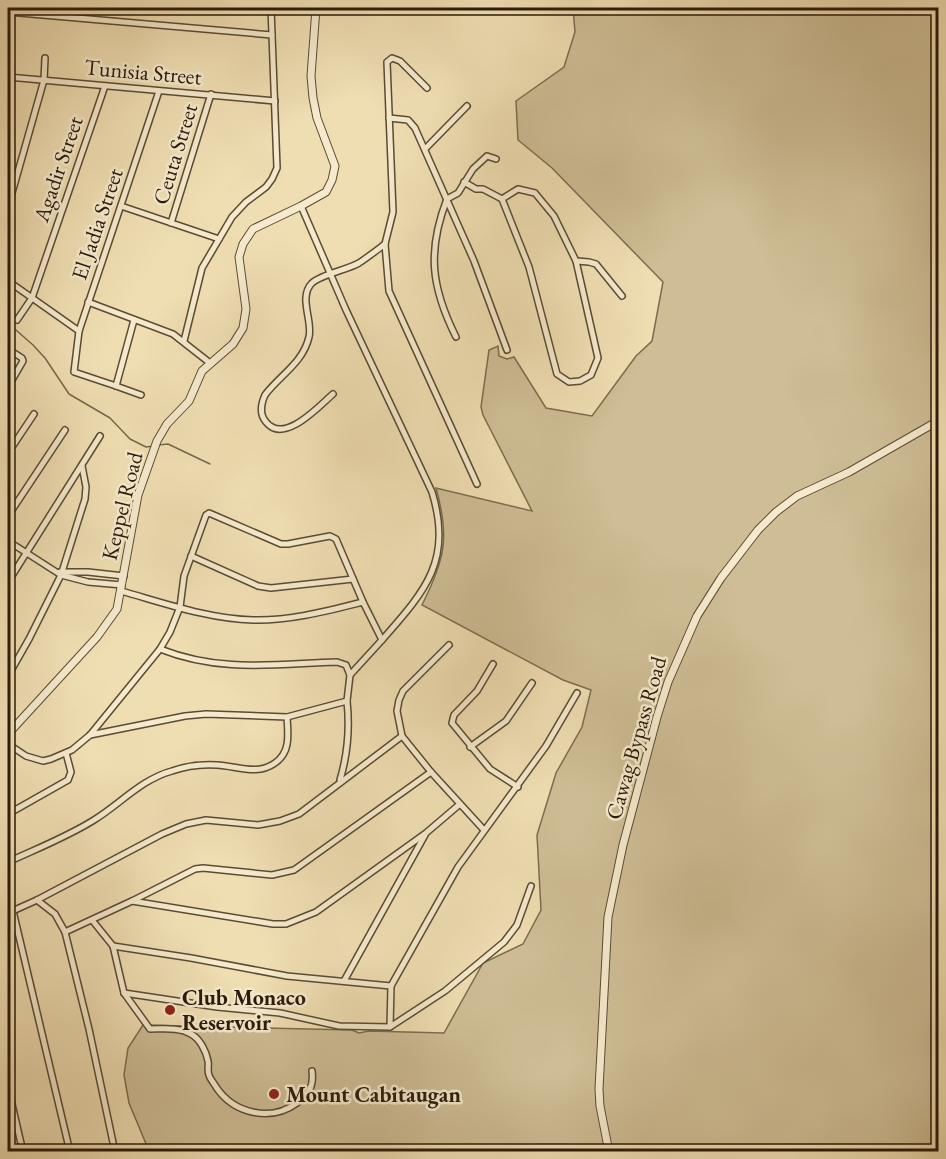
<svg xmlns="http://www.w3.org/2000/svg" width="946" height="1159" font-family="'EB Garamond',serif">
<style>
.green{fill:#cebd95;stroke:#7c6c4f;stroke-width:1.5}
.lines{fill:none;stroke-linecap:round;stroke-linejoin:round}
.stream{stroke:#78674c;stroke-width:1.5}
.minor-casing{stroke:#5b4b33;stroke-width:8}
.tertiary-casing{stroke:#5b4b33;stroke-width:9}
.minor{stroke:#f5eacd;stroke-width:5}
.tertiary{stroke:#f5eacd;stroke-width:7}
.poi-dot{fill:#8f2418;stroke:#f5eacd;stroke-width:2}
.labels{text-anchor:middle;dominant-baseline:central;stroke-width:5;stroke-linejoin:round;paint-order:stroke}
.street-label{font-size:22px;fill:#2a1a09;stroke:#f5eacd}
.poi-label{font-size:22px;font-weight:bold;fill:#2a1a09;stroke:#f5eacd;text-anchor:start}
</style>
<rect width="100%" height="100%" fill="#efdeb2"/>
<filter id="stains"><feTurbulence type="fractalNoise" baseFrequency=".00333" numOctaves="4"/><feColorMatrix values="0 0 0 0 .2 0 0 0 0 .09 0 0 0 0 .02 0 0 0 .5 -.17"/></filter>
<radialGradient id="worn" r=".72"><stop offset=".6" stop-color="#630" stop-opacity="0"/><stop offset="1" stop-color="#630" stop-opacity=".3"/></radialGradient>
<path class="green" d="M573 8H938V1151H149L129 1103 124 1075 128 1048 143 1025 352 1030 359 1033 369 1031 444 1033 483 963 523 944 541 910 537 835 556 773 582 727 591 690 563 680 422 605C445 559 450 538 436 488L532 511 483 415 481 407 489 350 498 346 499 356 507 359 514 357 546 408 592 416 636 356 652 341 663 282 552 168 518 140 516 101 564 67 575 32Z"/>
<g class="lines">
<g class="stream">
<polyline points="8,323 33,345 45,358 69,394 110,418 130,439 146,447 154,446"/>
<polyline points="158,445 168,444 210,464"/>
</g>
<g class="minor-casing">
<g id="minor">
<polyline points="8,12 272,35"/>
<polyline points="8,77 275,101"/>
<polyline points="427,88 400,61 392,58 387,62 393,212 385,244 389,291 477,484"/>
<polyline points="389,118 408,120 415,128 474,261 507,350"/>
<polyline points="425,149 467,106"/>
<polyline points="464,182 476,189 483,189 502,199 529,267 557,374 569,382 580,381 591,375 598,358 576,261"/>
<polyline points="502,199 518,189 535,193 554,216 576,261 589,262 596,264 622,296"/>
<polyline points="121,206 219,239"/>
<path d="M301 206 346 310 432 492C453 561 425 591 382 640"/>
<polyline points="8,207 44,80 45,58"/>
<polyline points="171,223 211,94"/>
<polyline points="8,281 79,331"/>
<polyline points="88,302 173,334 210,363"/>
<polyline points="17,320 32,298 105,86"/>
<polyline points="134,320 116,386 74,372 79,331 159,91"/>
<path d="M456 337C431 287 427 251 447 199L458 193 473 169 487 156 496 159"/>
<polyline points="184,341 202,268 232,217 246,202 266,187 272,179 277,168 271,8"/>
<polyline points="8,349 22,358 23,361 8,387"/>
<polyline points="116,386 141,395"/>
<path d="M333 394C319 406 284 445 266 422 259 414 261 404 265 395 280 375 303 363 309 337 313 321 298 297 312 283 322 274 347 270 359 263 368 257 377 250 385 244"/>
<polyline points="8,453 34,414"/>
<polyline points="8,516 65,430"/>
<polyline points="8,541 61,575 88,582 122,585"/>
<polyline points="191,556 258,586 271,588 353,579"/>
<polyline points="60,572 88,572 124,576"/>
<polyline points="8,582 100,436"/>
<path d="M121 591C164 603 209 619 253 620 290 621 327 611 363 602"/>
<polyline points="449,645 403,691 399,700 397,711 402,736 431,772 484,830"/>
<path d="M160 649C221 673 274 664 337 662L346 665 350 675"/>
<polyline points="493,664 477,691 454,715 452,723 490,769 518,787"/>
<polyline points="8,676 29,639 61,575 85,499 86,487 82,466"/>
<path d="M90 735 185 716 206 714 287 717 347 701C350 729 348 753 340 780"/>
<polyline points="8,744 26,756 43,761 51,759 72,750 90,735 160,649 170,632 180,607 184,576 206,515 209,513 281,544 288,544 330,536 336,539 363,602 382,640 350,675 347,701"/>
<polyline points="470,747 506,721 532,683"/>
<polyline points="8,814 68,780 71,772 66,753"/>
<path d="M8 862C36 849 67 837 94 820 120 804 142 779 172 771 186 766 202 764 217 765 237 766 257 776 275 763 291 752 288 734 287 717"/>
<polyline points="37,900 55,914 65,932 89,1029 115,1152"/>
<polyline points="132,901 195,869 203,868 272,875 294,870 431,772"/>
<polyline points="13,911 70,1152"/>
<polyline points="8,913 37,900 162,834 186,824 206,820 258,825 280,821 299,814 402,736"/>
<path d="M92 920 113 946 124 993 150 1029C164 1029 179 1027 191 1034 200 1039 206 1051 208 1061 209 1065 207 1071 209 1075 210 1079 214 1083 216 1087 234 1114 271 1122 297 1103 309 1093 314 1087 312 1071"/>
<polyline points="65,932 132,901 273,924 286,924 316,912 426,833 460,804"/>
<polyline points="113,946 191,958 287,976 391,986"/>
<polyline points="344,981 425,835"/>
<polyline points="124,993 217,1007 280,1013 339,1026 390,1027 445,991 504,942 517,925 531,886"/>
<polyline points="390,1027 391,986 458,867 546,746 577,693"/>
<polyline points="8,1087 23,1152"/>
</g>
</g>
<g class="tertiary-casing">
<g id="tertiary">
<polyline points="8,734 97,637 117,609 138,495 157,441 167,424 189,401 202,371 233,344 243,328 246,309 239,257 243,244 253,229 301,206 326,192 332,180 335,166 317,118 313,98 311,76 316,8"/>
<polyline points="609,1152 600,1106 599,1089 608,917 623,845 657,717 668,682 697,616 721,578 758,530 776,512 797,496 849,472 938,421"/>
</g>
</g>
<use href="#minor" class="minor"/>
<use href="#tertiary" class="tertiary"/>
</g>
<g class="poi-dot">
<circle cx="170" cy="1010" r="6"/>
<circle cx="274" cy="1094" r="6"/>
</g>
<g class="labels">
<g class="street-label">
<text transform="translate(143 72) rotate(5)">Tunisia Street</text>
<text transform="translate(175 154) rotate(-73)">Ceuta Street</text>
<text transform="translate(58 169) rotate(-71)">Agadir Street</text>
<text transform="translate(97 224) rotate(-71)">El Jadia Street</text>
<text transform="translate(122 506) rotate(-76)">Keppel Road</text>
<text transform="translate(636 738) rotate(-74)">Cawag Bypass Road</text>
</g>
<g class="poi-label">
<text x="182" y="997">Club Monaco<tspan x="182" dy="25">Reservoir</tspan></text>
<text x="286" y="1094">Mount Cabitaugan</text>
</g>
</g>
<rect width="946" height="1159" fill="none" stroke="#efdeb2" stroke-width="30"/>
<rect x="9" y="9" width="928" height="1141" fill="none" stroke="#2a1a09" stroke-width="3"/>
<rect x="15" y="15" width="916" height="1129" fill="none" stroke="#2a1a09" stroke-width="1.5"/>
<rect width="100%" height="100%" filter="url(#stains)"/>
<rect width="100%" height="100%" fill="url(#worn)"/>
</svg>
